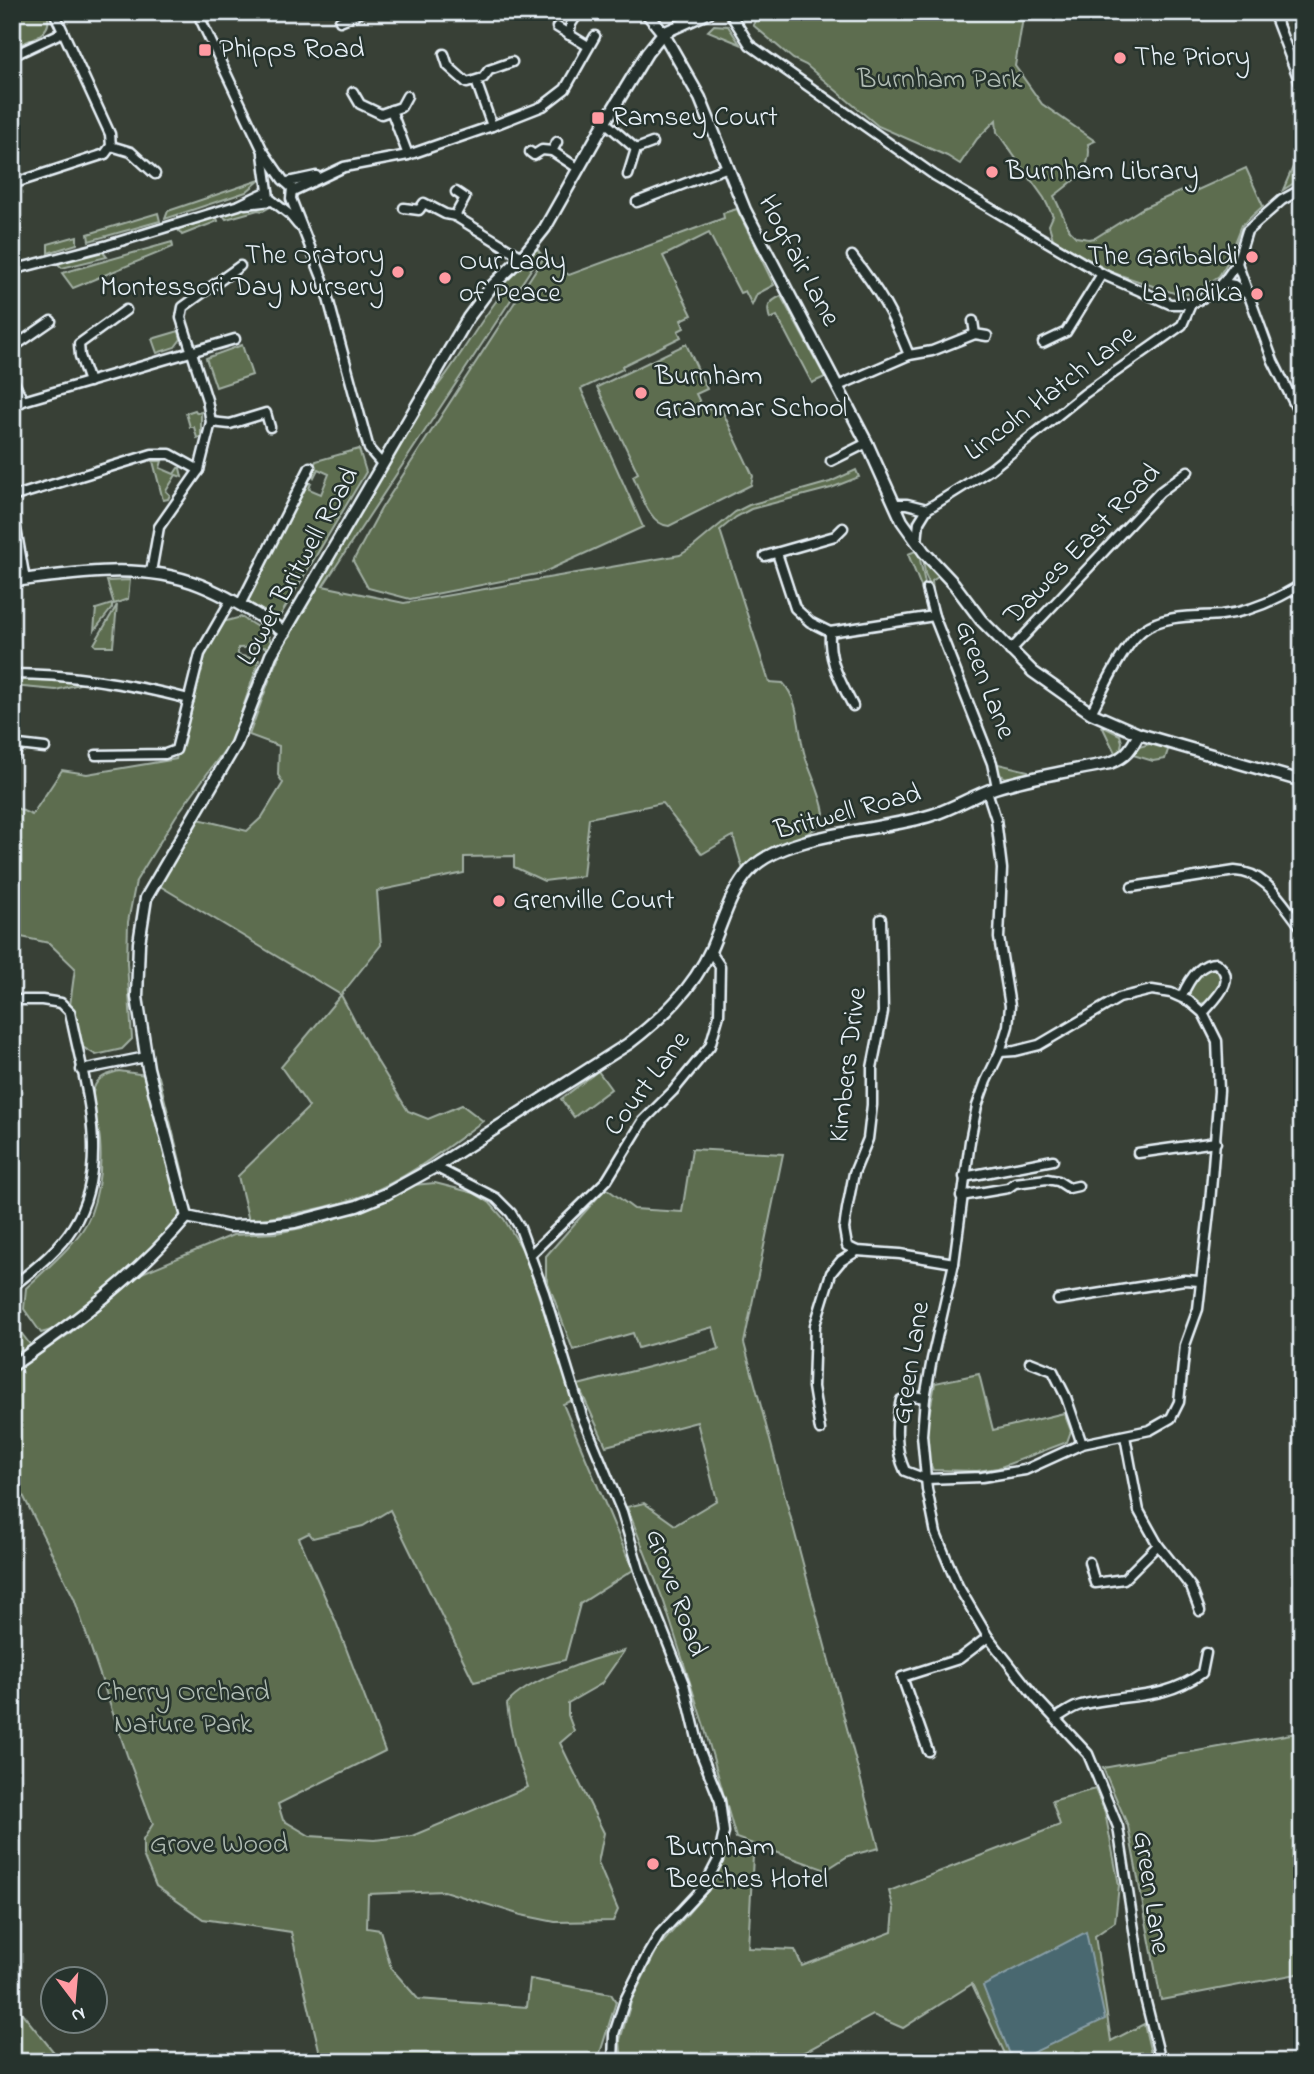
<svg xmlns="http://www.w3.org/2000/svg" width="1314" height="2074" font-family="'Indie Flower',sans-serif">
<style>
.green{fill:#5d6d4f;stroke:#a2afa4;stroke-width:2}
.water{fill:#48676f;stroke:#889ea6;stroke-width:2}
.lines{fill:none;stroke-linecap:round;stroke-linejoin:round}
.minor-casing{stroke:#e8f1f8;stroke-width:13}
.tertiary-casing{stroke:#e8f1f8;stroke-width:15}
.minor{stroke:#26332d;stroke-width:8}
.tertiary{stroke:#26332d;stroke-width:10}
.poi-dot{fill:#ff9aa2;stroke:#26332d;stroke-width:2.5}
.labels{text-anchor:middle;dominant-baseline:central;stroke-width:5;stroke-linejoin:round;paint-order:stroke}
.poi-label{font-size:28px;fill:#e8f1f8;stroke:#26332d;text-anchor:start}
.park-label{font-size:28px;fill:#b0bcb4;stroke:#26332d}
.street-label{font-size:28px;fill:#e8f1f8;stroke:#26332d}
</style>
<rect width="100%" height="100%" fill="#384036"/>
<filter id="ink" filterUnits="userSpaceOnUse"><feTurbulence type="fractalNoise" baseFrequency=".0143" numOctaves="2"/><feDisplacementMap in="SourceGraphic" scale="14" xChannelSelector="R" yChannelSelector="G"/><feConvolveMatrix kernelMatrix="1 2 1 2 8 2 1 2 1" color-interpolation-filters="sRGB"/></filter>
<g filter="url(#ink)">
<g class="green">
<path d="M12 12H46C57 34 28 40 12 48Z"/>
<path d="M762 12H1024L1015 66 1042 104 1095 141 1088 144C1094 169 1072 182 1054 196L1070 231 1076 237 1089 239 1095 238 1143 208 1188 188 1191 193 1246 168 1263 206 1242 225 1227 263 1219 276 1194 293 1180 295 1111 272 1053 239 1049 225 1053 216 1044 198 997 132 996 120 977 139 960 164 947 156 878 126 806 65 793 59 753 25 756 19 750 18Z"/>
<polygon points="714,25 728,26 740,44 708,31"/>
<polygon points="1302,132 1302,178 1283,190 1299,153"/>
<polygon points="260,180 246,192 165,219 168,211"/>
<polygon points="263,203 272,206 263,211 258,210 226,219 221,212"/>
<polygon points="737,209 774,285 757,294 752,305 745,291 740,293 709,233 663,256 692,315 681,320 684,328 678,331 681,337 622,366 623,369 581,389 643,527 542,573 410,599 368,588 353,561 381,509 544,257 569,275 724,218 723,213"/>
<polygon points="158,213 160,221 89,241 88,234"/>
<polygon points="216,215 218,221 182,235 176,227"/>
<polygon points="77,236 77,244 48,253 48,244"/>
<polygon points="172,242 173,247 73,288 62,273"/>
<path d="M535 246 541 254 323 586 404 603 680 555 693 547 735 512 749 505 830 482 856 470 859 477 831 488 751 509 736 517 720 530 769 682 783 683C800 701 798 733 805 756 811 775 821 793 824 813L816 828 744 873 733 836 702 854 662 803 589 818 583 876 544 881 514 867V856L464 857V873L377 891 381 945 341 995 369 1048 408 1111 428 1119 462 1105 483 1121C446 1148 409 1178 365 1195 328 1209 288 1215 249 1221L238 1176 309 1107 281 1067 341 995 150 880 190 817 247 831 262 817 283 783 278 775 279 746 249 735 275 665 297 617 421 405C452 373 472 332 500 296L494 290Z"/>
<polygon points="101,250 107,257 62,268 57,263"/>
<path d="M781 296 825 377 812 383 777 316 770 319C766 307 768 302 781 296Z"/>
<polygon points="179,331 181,339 175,347 157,353 152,339"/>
<path d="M686 344 707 389 696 394 704 411 719 404 753 476 751 485 669 526C649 525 641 493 633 476L638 473 597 387Z"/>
<polygon points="242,345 252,375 216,387 206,358"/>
<polygon points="195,410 197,413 201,412 201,437 197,438 194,427 190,427 186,413"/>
<polygon points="359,449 366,472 280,616 268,618 249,606 248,597 304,483 311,483 309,489 321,494 329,474 318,469 314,477 311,471 316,461"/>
<polygon points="153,461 162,461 160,468 174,474 178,468 180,468 182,477 176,475 166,491 170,495 168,499 163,500"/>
<polygon points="918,550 926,588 922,589 908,554"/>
<polygon points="923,556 943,578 938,577 932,581 933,592 925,574"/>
<polygon points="130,580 128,599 114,604 107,581"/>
<polygon points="112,604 112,608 94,631 96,609"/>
<polygon points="117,605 113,646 96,646 94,644"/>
<polygon points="241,617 267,633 272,644 271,647 238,648 238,655 259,660 232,740 176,816 136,881 128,922 127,963 132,1039 122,1049 96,1055 81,1046 78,1038 70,1005 75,968 49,943 12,935 12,806 32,815 62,770 87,774 176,759 203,652 219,623"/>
<polygon points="23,678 87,682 56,690 12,686"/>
<polygon points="1102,726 1120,735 1122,742 1120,751 1115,753"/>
<polygon points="1153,743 1169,747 1165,759 1153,761 1133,755 1139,747"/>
<polygon points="994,763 1028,771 1028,774 1006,778 995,772"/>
<polygon points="1213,967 1220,972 1223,981 1209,1001 1201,1004 1190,998 1190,989 1205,969"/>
<path d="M119 1071 159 1077 183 1173 184 1214C146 1249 92 1322 41 1333L24 1309 26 1288C45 1270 81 1240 90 1216 99 1192 102 1166 100 1141 99 1124 89 1105 94 1088 98 1076 109 1074 119 1071Z"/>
<polygon points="598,1071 611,1089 574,1117 561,1099"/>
<polygon points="692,1149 783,1154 744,1343 879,1848 848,1856 826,1870 736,1838 704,1726 664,1602 627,1507 644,1503 675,1525 717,1500 697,1422 606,1446 578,1385 719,1349 713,1327 638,1348 633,1333 573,1350 546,1277 546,1256 606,1188 634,1209 682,1212"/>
<path d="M435 1183 474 1193 490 1203 504 1219 524 1252 573 1400 563 1404 633 1570 580 1604 565 1660 474 1682 390 1510 363 1526 313 1538 309 1533 299 1538 336 1622 385 1751 278 1804 283 1820 310 1836 374 1840 412 1836 528 1787C517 1759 510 1733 507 1704 526 1680 594 1658 624 1651L601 1684 568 1703V1715L574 1731 560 1743 604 1833 598 1863 618 1910 613 1921 555 1922 521 1915 444 1891 368 1894 367 1928 380 1930 391 1968 418 1999 527 2007 530 1979 611 1994 616 2002 600 2053 601 2062H322L291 1932 203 1919 156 1886 143 1855V1840L153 1824 127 1755 74 1598 12 1473V1373L69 1334 142 1273 233 1235 276 1233 312 1226 385 1201 413 1185Z"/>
<polygon points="12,1321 32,1347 12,1361"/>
<path d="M979 1374 993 1430 1064 1413 1071 1431 1067 1442 998 1468 977 1471 933 1470C919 1444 931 1410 935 1383Z"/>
<polygon points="1302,1732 1302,1973 1161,2000 1128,1826 1103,1768"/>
<polygon points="1095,1789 1105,1812 1119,1885 1115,1922 1095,1936 1111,2041 1144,2024 1153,2062 1009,2062 972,1984 903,2028 873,2015 786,2062 622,2062 620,2040 632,1999 658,1948 710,1888 728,1850 753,1856 748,1948 795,1950 802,1966 892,1932 894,1909 889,1891 1060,1825 1052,1801"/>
<polygon points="12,2001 62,2062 12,2062"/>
</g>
<polygon class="water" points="1086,1932 1105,2019 1013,2062 983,1986"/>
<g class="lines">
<g class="minor-casing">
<g id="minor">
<polyline points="197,12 263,151 283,180 292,188 291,199 323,280 369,449 382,464"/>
<polyline points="729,12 750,45 934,175 1102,274 1170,304 1191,304 1212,293 1223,283 1237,263 1247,231 1282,200 1302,189"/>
<polyline points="1273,12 1302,88"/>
<polyline points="340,21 362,12"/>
<polyline points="557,27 588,46"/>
<polyline points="569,35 571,24 579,12"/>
<polyline points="444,54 448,66 467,83 483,78 489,70 512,62"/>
<polyline points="12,56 63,32"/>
<polyline points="476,81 492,126"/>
<polyline points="353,92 360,104 381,114 401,107 407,96"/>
<polyline points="391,110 408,155"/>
<polyline points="605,122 636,149"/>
<polyline points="111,146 131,152 155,174"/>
<polyline points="552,151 579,169"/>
<polyline points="530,152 534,155 542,150 552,151 557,142"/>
<polyline points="263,154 269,198 289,214 298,225"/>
<polyline points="628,175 636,149 652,143"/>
<polyline points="288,182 316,176"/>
<polyline points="12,184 105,154 111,146 110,134 54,12"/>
<polyline points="293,191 344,167 408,155 492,126 543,106 565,89 595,36"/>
<polyline points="637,202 728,167"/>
<polyline points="245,204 272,201"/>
<polyline points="404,208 419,210 424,203 445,214 455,216 522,257"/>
<polyline points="455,216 465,198 456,192"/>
<polyline points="1237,263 1273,361 1302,419"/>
<polyline points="12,270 108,245 239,205 268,191"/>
<polyline points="1223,283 1234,285 1248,295"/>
<polyline points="973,321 975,334 987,336"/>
<polyline points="1043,343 1066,332 1102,274"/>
<polyline points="12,348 51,321"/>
<polyline points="909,355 932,351 975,334"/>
<polyline points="12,378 23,401"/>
<polyline points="89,382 80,356 79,344 126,310"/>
<path d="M838 386 909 355C892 313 880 292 852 256"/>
<polyline points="12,408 23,401 235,339"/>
<polyline points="211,422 230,424 266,413 270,427"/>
<polyline points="831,461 867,443"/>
<polyline points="12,497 152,454 170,454 199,470"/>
<polyline points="894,504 907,504 927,509"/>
<polyline points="12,505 25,580"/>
<polyline points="917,542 919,522 927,509 991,469 1084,394 1182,325 1191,304"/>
<polyline points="777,553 795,608 810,622 830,632 934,616"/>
<polyline points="765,556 835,536 843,528"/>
<polyline points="151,572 159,527 199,470 211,422 207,400 181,318 183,307 240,266"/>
<polyline points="927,589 934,616 992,763 997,787"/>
<polyline points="240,605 310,467"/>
<path d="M830 632C828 661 840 680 853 706"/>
<polyline points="1010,651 1160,492 1188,471"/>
<path d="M12 674C73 674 131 684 189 699"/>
<path d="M1091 713C1102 692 1124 644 1143 630 1165 614 1195 617 1221 615 1249 612 1278 599 1302 584"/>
<polyline points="96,755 165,754 176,750 200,654 231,600"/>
<polyline points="12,759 19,745 45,748"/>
<polyline points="987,791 996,819 1002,869 999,938 1010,1006 1008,1026 1000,1052 986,1081 977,1106 970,1141 954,1263 932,1359 925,1398 922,1435 927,1489 936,1534 958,1586 988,1637 1036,1698 1088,1754 1118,1827 1144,1994 1161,2062"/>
<path d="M1132 887 1235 871C1267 872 1283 905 1302 928"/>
<polyline points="881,919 883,1012 872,1068 872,1105 868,1139 854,1173 847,1209 844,1229 847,1246 857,1251 900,1254 954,1263"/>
<path d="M1182 996C1188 982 1199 963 1216 963 1239 979 1216 998 1203 1013"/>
<path d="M12 1000H42L61 1003 70 1012C83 1080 113 1164 73 1227 58 1251 34 1269 12 1287"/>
<polyline points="81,1070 146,1057"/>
<polyline points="1138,1153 1216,1142"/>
<polyline points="435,1167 496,1198 511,1213 520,1228 544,1293 582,1416 622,1512 640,1573 684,1684 700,1751 720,1801 724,1832 718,1860 704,1887 660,1934 648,1954 625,2000 614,2034 613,2062"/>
<polyline points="964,1177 1053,1160"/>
<polyline points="961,1196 1008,1188 1015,1183 1047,1179 1058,1181 1069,1188 1078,1186"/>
<polyline points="531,1254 607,1180 643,1121 673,1091 710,1046 719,1015 720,966 710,951"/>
<polyline points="1058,1300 1184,1280 1200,1281"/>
<polyline points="1030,1362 1053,1371 1066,1397 1082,1444"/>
<path d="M925 1398 913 1396 901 1400C895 1423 895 1450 905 1471L926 1479 982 1477 1025 1470 1082 1444 1150 1430 1171 1418 1179 1402 1185 1345 1198 1309 1210 1203 1219 1091 1217 1041 1203 1013 1189 1001 1171 993 1152 990 1119 998 1039 1045 1015 1051 1000 1052"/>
<polyline points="820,1430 813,1387 815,1325 831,1273 841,1261 857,1251"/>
<polyline points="1125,1436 1139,1511 1158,1545 1191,1587 1200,1611"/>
<polyline points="1089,1562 1095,1583 1124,1579 1158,1545"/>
<path d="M1056 1718C1064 1714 1072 1707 1081 1705 1125 1693 1162 1702 1202 1673L1206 1653"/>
<polyline points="928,1751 902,1677 959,1659 988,1637"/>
</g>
</g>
<g class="tertiary-casing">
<g id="tertiary">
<polyline points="646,12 663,33 700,98 745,210 867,443 902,521 924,552 954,584 981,620 1033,672 1091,713 1139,734 1302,781"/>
<path d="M12 581C73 574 141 561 200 585 230 597 257 615 285 632"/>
<polyline points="187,1217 148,1068 137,997 139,943 146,898 236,744 271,655 468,318 491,287 522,257 545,228 605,122 647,53 663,33 710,12"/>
<path d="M187 1217 229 1226 269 1225 295 1222 357 1206 386 1194 435 1167 628 1044C662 1018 693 989 711 949 723 922 730 891 751 869 787 832 883 831 932 815 954 808 974 795 995 788 1032 776 1072 771 1110 763 1126 757 1131 749 1139 734"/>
<path d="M12 1366C75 1322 137 1276 187 1217"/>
</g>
</g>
<use href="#minor" class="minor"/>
<use href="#tertiary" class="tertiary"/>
</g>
</g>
<g class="poi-dot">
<rect x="198" y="43" width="14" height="14" rx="3.5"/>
<circle cx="1120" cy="58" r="7"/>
<rect x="591" y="111" width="14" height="14" rx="3.5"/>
<circle cx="992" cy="172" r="7"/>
<circle cx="1252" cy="257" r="7"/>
<circle cx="398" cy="272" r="7"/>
<circle cx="445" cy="278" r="7"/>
<circle cx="1257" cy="294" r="7"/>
<circle cx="641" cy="393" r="7"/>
<circle cx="499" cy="901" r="7"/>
<circle cx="653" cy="1864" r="7"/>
</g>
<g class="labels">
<g class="poi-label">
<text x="219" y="50">Phipps Road</text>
<text x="1134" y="58">The Priory</text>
<text x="612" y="118">Ramsey Court</text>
<text x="1006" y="172">Burnham Library</text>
<text x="384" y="256" text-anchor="end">The Oratory<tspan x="384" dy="32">Montessori Day Nursery</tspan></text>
<text x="1238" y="257" text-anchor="end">The Garibaldi</text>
<text x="459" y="262">Our Lady<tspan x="459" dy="32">of Peace</tspan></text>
<text x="1243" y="294" text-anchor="end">La Indika</text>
<text x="655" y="377">Burnham<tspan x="655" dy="32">Grammar School</tspan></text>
<text x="513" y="901">Grenville Court</text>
<text x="667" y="1848">Burnham<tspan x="667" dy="32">Beeches Hotel</tspan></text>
</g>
<g class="park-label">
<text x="940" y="80">Burnham Park</text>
<text x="183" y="1693">Cherry Orchard<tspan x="183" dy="32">Nature Park</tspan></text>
<text x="219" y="1845">Grove Wood</text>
</g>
<g class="street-label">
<text transform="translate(798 261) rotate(62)">Hogfair Lane</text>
<text transform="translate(1051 394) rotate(-37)">Lincoln Hatch Lane</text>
<text transform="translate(1083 545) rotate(-46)">Dawes East Road</text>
<text transform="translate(299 567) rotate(-61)">Lower Britwell Road</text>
<text transform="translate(984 680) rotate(69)">Green Lane</text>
<text transform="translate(848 813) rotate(-15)">Britwell Road</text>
<text transform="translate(849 1065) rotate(-83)">Kimbers Drive</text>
<text transform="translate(648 1084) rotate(-53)">Court Lane</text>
<text transform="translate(912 1363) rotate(-81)">Green Lane</text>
<text transform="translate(675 1593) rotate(70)">Grove Road</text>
<text transform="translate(1150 1893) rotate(81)">Green Lane</text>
</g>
</g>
<rect width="1314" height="2074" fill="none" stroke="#26332d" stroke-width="42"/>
<rect x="21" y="21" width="1272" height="2032" fill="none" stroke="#e8f1f8" stroke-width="2.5" filter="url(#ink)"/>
<g transform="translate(74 2000) rotate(164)"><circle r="33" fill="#26332d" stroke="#747f7e" stroke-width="2"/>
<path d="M0-5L12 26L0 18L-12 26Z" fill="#ff9aa2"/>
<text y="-10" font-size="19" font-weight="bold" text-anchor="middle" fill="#e8f1f8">N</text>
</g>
</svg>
